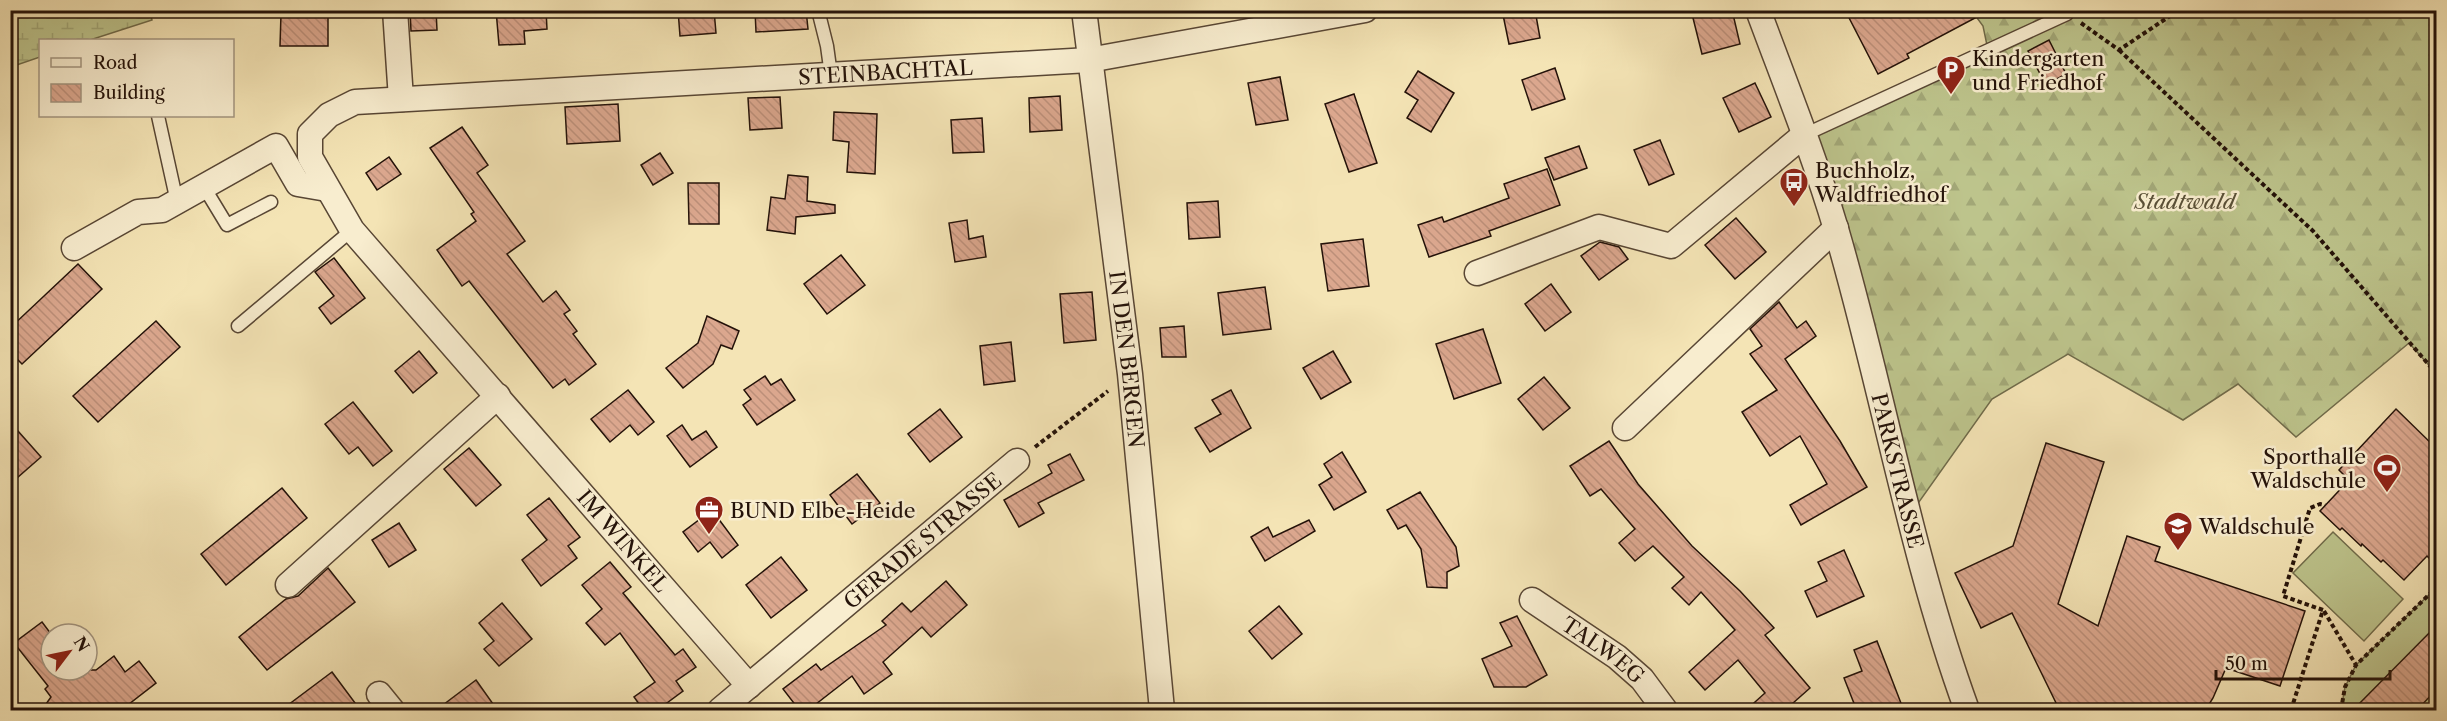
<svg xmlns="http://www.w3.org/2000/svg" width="2447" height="721" font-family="'Libre Caslon Text',serif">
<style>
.forest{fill:url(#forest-firs);stroke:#706b4a;stroke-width:1.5}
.wetland{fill:url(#wetland-marsh);stroke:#706b4a;stroke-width:1.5}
.pitch{fill:#bdc48c;stroke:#706b4a;stroke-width:1.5}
.building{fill:url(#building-back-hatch);stroke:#241209;stroke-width:1.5}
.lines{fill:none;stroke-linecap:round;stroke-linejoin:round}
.service-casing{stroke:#584634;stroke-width:15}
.minor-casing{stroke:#584634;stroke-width:27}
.path{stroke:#241209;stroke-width:4;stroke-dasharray:4.5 3;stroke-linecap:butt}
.service{stroke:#f8edcf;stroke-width:12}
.minor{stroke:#f8edcf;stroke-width:24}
.labels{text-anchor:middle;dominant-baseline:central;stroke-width:5;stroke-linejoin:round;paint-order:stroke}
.poi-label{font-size:21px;fill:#241209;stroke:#f8edcf;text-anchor:start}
.street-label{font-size:21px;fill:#241209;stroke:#f8edcf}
.park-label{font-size:21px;font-style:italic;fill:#5a5037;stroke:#f8edcf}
</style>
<defs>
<pattern id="forest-firs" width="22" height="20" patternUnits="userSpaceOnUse" patternTransform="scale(1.5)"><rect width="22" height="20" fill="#bdc48c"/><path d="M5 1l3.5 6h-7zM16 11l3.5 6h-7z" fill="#a2a777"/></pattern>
<pattern id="wetland-marsh" width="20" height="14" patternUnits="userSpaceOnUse" patternTransform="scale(1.5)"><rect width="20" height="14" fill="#bdc48c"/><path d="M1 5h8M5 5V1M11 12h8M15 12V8" fill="none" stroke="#a2a777"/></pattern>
<pattern id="building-back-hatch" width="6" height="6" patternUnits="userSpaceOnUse" patternTransform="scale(1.5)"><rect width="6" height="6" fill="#dba78e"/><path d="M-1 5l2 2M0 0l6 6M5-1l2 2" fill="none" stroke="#bc8f79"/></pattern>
</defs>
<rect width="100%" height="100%" fill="#f4e4b5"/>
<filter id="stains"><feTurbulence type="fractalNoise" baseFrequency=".00333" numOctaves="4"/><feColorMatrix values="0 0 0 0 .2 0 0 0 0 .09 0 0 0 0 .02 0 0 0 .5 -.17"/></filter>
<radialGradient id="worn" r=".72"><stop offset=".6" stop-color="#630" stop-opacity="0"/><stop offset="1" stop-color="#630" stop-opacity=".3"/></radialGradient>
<polygon class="forest" points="1972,11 2436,11 2436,373 2409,343 2296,437 2238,384 2183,420 2068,354 1992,399 1909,516 1804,135 1988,50 1983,26"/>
<polygon class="wetland" points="10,11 150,11 152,20 90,40 40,40 40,57 11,67"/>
<g class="pitch">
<polygon points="2333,532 2403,599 2364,641 2293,573"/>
<polygon points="2436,588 2436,710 2341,710 2345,687 2356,665"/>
</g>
<g class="building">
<polygon points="410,10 436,10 437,30 411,31"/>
<polygon points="496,10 546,10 547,29 524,31 525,44 499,45"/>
<polygon points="678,10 714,10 716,33 680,36"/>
<polygon points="755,10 806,10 808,29 756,32"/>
<polygon points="1502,10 1535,10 1540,38 1509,44"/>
<polygon points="1691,10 1732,10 1740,44 1702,54"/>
<polygon points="1845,10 1990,10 1907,54 1909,58 1878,74"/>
<polygon points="281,14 328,14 328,46 280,46"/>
<polygon points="2049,40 2066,74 2046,85 2028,51"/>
<polygon points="1555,68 1565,99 1532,110 1522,80"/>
<polygon points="1418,71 1454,93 1431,132 1407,118 1418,100 1405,92"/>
<polygon points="1280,77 1288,120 1256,125 1248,83"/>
<polygon points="1755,83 1771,117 1739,132 1723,98"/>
<polygon points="1354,94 1377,163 1349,172 1325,104"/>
<polygon points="1060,96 1062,130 1030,132 1029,98"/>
<polygon points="780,97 782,128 750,130 748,98"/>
<polygon points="618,104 620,141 567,144 565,107"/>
<polygon points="834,112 877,114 875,174 847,172 849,142 833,140"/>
<polygon points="982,118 984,152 953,153 951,120"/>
<polygon points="462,127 488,165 477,173 525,241 507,254 543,302 556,291 570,310 564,314 577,331 573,334 596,364 569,385 565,379 553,388 469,281 462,286 437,250 476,221 471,214 474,212 430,148"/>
<polygon points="1660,140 1674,174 1649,185 1634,150"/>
<polygon points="1579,146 1587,168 1554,180 1545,158"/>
<polygon points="660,153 673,173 653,185 641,165"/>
<polygon points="389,157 401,174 377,190 366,173"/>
<polygon points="1547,169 1560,205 1489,231 1491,236 1429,257 1418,225 1442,217 1444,222 1509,198 1504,184"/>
<polygon points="788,175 808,177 807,201 835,205 835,213 796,217 795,234 767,230 771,197 785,199"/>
<polygon points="688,183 719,183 719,224 689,224"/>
<polygon points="1218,201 1220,237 1189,239 1187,203"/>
<polygon points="1736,218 1766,252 1735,279 1705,245"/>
<polygon points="967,220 969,239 983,236 986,257 955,262 949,223"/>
<polygon points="1363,239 1369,286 1328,291 1321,244"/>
<polygon points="1600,242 1619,247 1628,259 1599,280 1581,256"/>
<polygon points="841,255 865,285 827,314 804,284"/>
<polygon points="334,258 365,298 331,324 319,308 334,296 315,272"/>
<polygon points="78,264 102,289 22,364 10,352 10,328"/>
<polygon points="1551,284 1571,312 1545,331 1525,304"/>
<polygon points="1265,287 1271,329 1223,335 1218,293"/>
<polygon points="1092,292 1096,340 1064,343 1060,294"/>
<polygon points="1779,302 1797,328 1806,321 1816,336 1785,359 1840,441 1867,487 1801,525 1790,505 1827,484 1800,436 1770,456 1742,412 1777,390 1750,354 1762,346 1750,329"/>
<polygon points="707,316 739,331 732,349 721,345 713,364 683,388 666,368 698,343"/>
<polygon points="156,321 180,347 98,422 73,396"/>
<polygon points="1184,326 1186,357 1162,357 1160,328"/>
<polygon points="1483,329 1501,383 1454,399 1436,344"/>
<polygon points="1011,342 1015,381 984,385 980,346"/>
<polygon points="419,351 437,373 413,393 395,371"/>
<polygon points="1333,351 1351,382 1321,399 1303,368"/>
<polygon points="765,376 771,385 781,379 795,400 757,425 743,405 751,399 744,390"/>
<polygon points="1544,377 1570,408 1543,430 1518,399"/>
<polygon points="628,390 654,422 638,435 630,425 610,442 591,419"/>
<polygon points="1231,390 1251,428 1210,452 1195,428 1221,414 1212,400"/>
<polygon points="353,402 392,451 373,466 358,447 349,454 325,424"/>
<polygon points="940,409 962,437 930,462 908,434"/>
<polygon points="2396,409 2436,448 2436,565 2427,556 2404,580 2383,560 2381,562 2362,544 2361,546 2342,528 2340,530 2320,511 2349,480 2339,470"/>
<polygon points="10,422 41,457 10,484"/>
<polygon points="682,425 692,440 706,431 717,447 690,467 667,436"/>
<polygon points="1609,441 1638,484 1692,546 1740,591 1774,628 1765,635 1810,688 1784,711 1745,711 1765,693 1738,660 1705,690 1689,672 1735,630 1701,592 1689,605 1672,588 1684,577 1653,546 1635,561 1619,543 1635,529 1601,489 1590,496 1570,466"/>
<polygon points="2046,443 2104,462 2058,604 2098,626 2127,536 2160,547 2155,561 2305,611 2280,686 2226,668 2213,698 2205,711 2060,711 2012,613 1981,628 1955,573 2013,546"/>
<polygon points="469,448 501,485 476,506 444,469"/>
<polygon points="1342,452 1366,492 1334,510 1319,485 1332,477 1324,464"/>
<polygon points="1070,454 1084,480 1038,503 1044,513 1019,527 1004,500 1052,473 1048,465"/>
<polygon points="857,474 880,503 852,524 830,495"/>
<polygon points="282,488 307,518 226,585 201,554"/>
<polygon points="1420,492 1456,547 1459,566 1447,572 1447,588 1427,587 1421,549 1406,525 1398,529 1387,510"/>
<polygon points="549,498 580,537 568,546 577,558 541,586 522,560 547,540 527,515"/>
<polygon points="712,510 738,545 722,558 710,542 698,552 683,532"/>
<polygon points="1309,520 1315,531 1265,561 1251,537 1268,527 1273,537"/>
<polygon points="399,523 416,550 389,567 372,540"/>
<polygon points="1844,550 1864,596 1817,617 1805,591 1827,581 1818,562"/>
<polygon points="781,557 807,590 771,618 746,585"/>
<polygon points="610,562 631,587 623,593 675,655 683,649 696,667 676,681 683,691 656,711 644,711 634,697 655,682 620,633 605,645 586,623 602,609 582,585"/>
<polygon points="328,568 355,602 267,670 239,637 286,599 298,596"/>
<polygon points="946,581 967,605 931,637 922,627 883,662 892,674 864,694 852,676 807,711 800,711 783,689 816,664 821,670 886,625 882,621 902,603 911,612"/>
<polygon points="502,603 532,639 499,666 484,649 494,641 479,623"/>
<polygon points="1279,606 1302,634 1272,659 1249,631"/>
<polygon points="1517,616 1547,675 1526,687 1494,687 1482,659 1512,646 1500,623"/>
<polygon points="42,622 51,634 51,670 96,670 114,656 125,672 139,661 156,683 120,711 41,711 51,697 45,689 48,686 14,643"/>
<polygon points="2436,626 2436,690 2416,711 2352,711"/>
<polygon points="1877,641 1904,711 1857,711 1844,678 1862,671 1854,650"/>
<polygon points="332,672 361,711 280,711"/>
<polygon points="476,680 498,711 435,711"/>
</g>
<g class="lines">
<g class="service-casing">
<g id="service">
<polyline points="818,10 827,46 831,75"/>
<polyline points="158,116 177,202"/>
<polyline points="1804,135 2067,14"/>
<polyline points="204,187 227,225 271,202"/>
<polyline points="238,326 352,230"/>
</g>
</g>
<g class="minor-casing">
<g id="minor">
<polyline points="395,10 401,99"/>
<path id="s1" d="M1084 10 1130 374 1162 710"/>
<path id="s2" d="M1758 10C1785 83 1814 155 1836 229 1883 389 1910 554 1967 710"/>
<polyline points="74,248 138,212 162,210 276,146 298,184 327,189"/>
<polyline points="1477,273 1599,227 1671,246 1804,135"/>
<polyline points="1625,428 1836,228"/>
<polyline points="288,585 498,396"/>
<path id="s3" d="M1532 600 1617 657 1642 679 1665 710"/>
<path id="s4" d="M749 686 352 230 310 157V134L329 115 355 102 1089 60 1365 10"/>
<polyline points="379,694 392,710"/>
<path id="s5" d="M720 710 1017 461"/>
</g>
</g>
<g class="path">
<polyline points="2081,23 2119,50 2179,10"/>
<polyline points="2119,50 2313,231 2436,373"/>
<polyline points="1035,447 1108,391"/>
<polyline points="2324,611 2356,665"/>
<polyline points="10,691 17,710"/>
<polyline points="2291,710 2323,610 2283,596 2310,508 2320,504 2325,505"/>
<polyline points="2341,710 2345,687 2356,665 2436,588"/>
</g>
<use href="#service" class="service"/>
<use href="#minor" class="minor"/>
</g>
<defs>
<g id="parking-pin" transform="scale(1.5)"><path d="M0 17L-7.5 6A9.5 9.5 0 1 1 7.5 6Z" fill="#8f2418" stroke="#f8edcf"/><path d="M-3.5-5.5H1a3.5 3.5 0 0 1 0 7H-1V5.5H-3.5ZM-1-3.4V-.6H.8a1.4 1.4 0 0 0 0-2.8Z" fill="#fff"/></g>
<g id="bus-pin" transform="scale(1.5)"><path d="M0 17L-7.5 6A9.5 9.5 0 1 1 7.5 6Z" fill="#8f2418" stroke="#f8edcf"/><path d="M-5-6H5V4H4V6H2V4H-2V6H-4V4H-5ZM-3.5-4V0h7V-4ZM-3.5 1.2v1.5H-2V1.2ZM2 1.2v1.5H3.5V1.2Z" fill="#fff"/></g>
<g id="stadium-pin" transform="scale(1.5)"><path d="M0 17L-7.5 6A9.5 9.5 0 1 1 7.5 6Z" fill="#8f2418" stroke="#f8edcf"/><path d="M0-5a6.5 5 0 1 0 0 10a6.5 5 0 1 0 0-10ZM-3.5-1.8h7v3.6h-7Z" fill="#fff"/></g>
<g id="office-pin" transform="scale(1.5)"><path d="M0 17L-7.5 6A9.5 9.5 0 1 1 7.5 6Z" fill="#8f2418" stroke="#f8edcf"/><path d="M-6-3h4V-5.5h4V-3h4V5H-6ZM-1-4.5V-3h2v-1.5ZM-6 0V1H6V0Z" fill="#fff"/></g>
<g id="school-pin" transform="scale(1.5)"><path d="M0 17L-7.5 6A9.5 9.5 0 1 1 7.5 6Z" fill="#8f2418" stroke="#f8edcf"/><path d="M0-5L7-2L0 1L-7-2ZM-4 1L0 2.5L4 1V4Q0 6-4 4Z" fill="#fff"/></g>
</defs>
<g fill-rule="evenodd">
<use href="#parking-pin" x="1951" y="70"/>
<use href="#bus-pin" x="1794" y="182"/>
<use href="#stadium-pin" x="2387" y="468"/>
<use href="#office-pin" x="709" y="510"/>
<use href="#school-pin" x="2178" y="526"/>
</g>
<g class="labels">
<g class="poi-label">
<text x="1972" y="58">Kindergarten<tspan x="1972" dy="24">und Friedhof</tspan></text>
<text x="1815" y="170">Buchholz,<tspan x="1815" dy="24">Waldfriedhof</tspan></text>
<text x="2366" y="456" text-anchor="end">Sporthalle<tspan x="2366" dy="24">Waldschule</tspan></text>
<text x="730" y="510">BUND Elbe-Heide</text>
<text x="2199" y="526">Waldschule</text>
</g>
<g class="street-label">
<text stroke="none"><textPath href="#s4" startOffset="1299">STEINBACHTAL</textPath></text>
<text stroke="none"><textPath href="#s1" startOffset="352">IN DEN BERGEN</textPath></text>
<text stroke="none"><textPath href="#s2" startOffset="482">PARKSTRASSE</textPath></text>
<text stroke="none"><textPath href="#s5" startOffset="264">GERADE STRASSE</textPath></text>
<text transform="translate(623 541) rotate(49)">IM WINKEL</text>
<text stroke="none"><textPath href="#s3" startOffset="87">TALWEG</textPath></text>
</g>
<g class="park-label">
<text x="2185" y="201">Stadtwald</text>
</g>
</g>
<rect width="2447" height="721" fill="none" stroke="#f4e4b5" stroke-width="36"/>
<rect x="12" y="12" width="2423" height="697" fill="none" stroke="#241209" stroke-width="3"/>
<rect x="18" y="18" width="2411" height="685" fill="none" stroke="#241209" stroke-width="1.5"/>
<rect x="39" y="39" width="195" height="78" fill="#f8edcf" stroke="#a39580" stroke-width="1.5"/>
<rect x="51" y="58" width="30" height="9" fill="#f8edcf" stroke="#a39580" stroke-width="1.5"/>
<text x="93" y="69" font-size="18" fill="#241209">Road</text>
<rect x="51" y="84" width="30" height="18" fill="url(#building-back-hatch)" stroke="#a39580" stroke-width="1.5"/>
<text x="93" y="99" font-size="18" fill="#241209">Building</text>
<g transform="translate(69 652) rotate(58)"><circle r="28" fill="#f8edcf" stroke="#a39580" stroke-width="1.5"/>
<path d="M0-4.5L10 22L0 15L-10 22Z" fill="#8f2418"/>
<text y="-9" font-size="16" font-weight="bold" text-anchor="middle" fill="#241209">N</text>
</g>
<path d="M2216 670v9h174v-9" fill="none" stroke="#241209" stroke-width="3"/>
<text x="2225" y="670" font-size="18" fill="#241209" stroke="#f8edcf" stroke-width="4.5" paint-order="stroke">50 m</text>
<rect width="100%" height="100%" filter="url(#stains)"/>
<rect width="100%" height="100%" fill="url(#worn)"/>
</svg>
